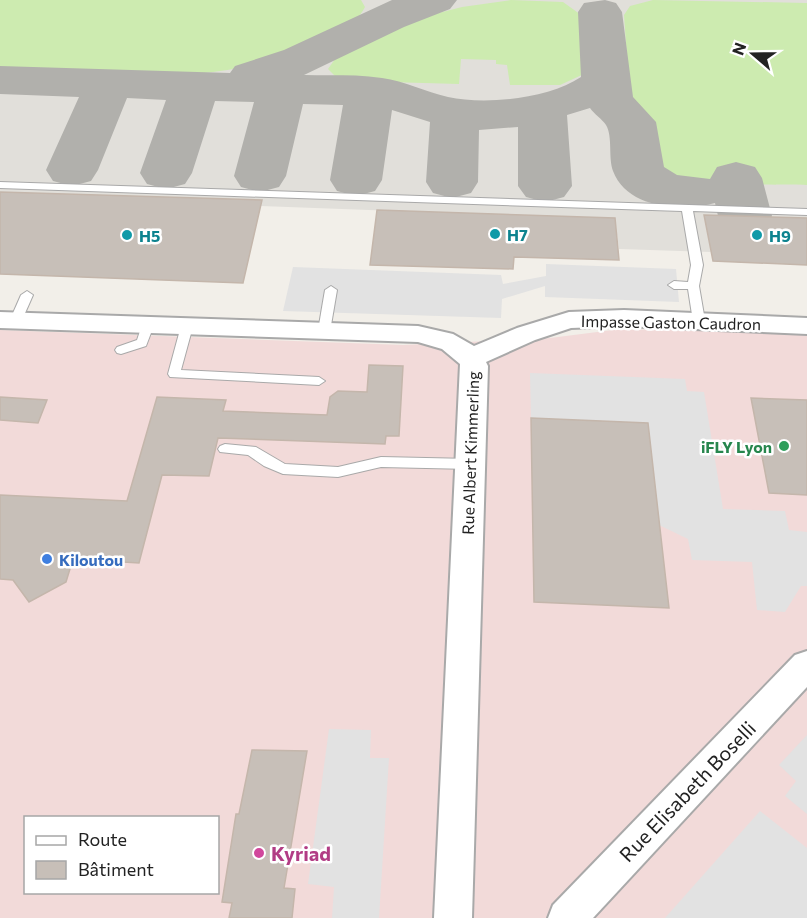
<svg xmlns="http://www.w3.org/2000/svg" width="807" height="918" font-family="Commissioner,sans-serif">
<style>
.commercial{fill:#f2dad9;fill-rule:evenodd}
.airport{fill:#e1dfda}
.grass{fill:#cdebb0}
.parking{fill:#e2e2e2}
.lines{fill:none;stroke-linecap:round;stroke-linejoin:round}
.taxiway{fill:#b1b0ac;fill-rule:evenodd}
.building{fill:#c7bfb8;stroke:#c4b6ab;stroke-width:1.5}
.service-casing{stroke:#a9a9a9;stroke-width:2}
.minor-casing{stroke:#a9a9a9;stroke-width:4}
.service{fill:#fff;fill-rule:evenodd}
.minor{fill:#fff;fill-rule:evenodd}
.culture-dot{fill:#0f9aa8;stroke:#fff;stroke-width:2}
.leisure-dot{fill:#2e9e5b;stroke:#fff;stroke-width:2}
.shop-dot{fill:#3f7fe0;stroke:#fff;stroke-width:2}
.hotel-dot{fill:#d1479c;stroke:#fff;stroke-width:2}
.labels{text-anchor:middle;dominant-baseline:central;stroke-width:5;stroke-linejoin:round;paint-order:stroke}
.culture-label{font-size:16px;font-weight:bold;fill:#0d838f;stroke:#fff;text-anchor:start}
.street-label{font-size:16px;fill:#222;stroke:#fff}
.leisure-label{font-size:16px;font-weight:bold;fill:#27864d;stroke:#fff;text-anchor:end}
.shop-label{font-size:16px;font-weight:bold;fill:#366cbe;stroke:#fff;text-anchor:start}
.near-street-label{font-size:20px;fill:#222;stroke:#fff}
.near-hotel-label{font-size:20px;font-weight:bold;fill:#b23c85;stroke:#fff;text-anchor:start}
</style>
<rect width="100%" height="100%" fill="#f2efe9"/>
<path class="commercial" d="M690 329 807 334V918H0V330L403 345 550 338 613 330ZM26 818H218V892H26Z"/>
<polygon class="airport" points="0,0 807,0 807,218 704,215 711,252 619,249 615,219 261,206 261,200 0,192"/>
<g class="grass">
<path d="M0 0H361L365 7C356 25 333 36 315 44 216 89 105 76 0 69Z"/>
<polygon points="511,0 563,2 584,17 588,65 584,74 560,85 510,85 507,65 496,64 496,60 461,59 459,84 353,81 336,77 328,69 335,59 419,18 462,7"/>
<path d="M653 0 807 3V185C777 184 665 188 649 165 640 152 642 127 640 111L637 105 630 101 624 15 630 6Z"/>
</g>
<g class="parking">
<polygon points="546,264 676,269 679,302 545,297 545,286 502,299 501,318 283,311 293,267 501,275 503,284 546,276"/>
<polygon points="530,373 685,379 687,391 704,392 723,509 785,511 789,530 807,532 807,586 801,586 785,612 757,610 752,562 692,560 688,539 659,525 648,423 531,418"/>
<polygon points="329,729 371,730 370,758 389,758 379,918 332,918 334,887 308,884"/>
<polygon points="807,735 807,814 785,796 796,781 779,765"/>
<polygon points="760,811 807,848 807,918 665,918"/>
</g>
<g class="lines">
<path class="taxiway" d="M392 0H457L450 9 404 27 304 75C329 76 356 74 382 78 405 81 425 92 448 97 485 105 548 99 581 77L578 12 584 3 605 0 616 3 622 12 633 97 656 122 664 167 677 175 710 179 717 167 736 162 755 167 762 178 772 216 764 228 745 232 726 228 718 216 715 203C683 212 627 209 613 171 608 157 613 137 606 125 602 119 594 114 590 108L567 115 572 186 564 197 545 202 526 197 518 186V127L479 130 478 182 471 193 452 198 433 193 426 182 430 122 392 110 382 180 375 191 356 196 337 191 330 180 343 105 303 104 286 176 279 187 260 192 241 187 234 176 254 102 215 101 192 173 185 184 166 189 147 184 140 173 166 100 127 98 98 170 91 181 72 186 53 181 46 170 79 97 0 94V66L230 73 235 66 284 50Z"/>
</g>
<g class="building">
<polygon points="0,192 262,200 243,283 0,274"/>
<polygon points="377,210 615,218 619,260 514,257 513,269 370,265"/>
<polygon points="704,215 807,218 807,265 713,261"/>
<polygon points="369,365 403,366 399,436 386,436 385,444 218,438 209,476 162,475 139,563 73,559 66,582 29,602 13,580 0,579 0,495 127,501 157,397 226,400 223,411 327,415 330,397 338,391 367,392"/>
<polygon points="0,397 47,400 38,423 0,420"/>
<polygon points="751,398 807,400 807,495 769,493"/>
<polygon points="531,418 648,423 669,608 534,602"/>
<polygon points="252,750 307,751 284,888 295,889 292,918 229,918 232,903 222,902 236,814 239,814"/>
</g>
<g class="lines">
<g class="service-casing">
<g id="service">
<polygon points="0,182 807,209 807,215 693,211 703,265 699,286 705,321 699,325 693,321 688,289 674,289 668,285 674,281 688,282 691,265 682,211 0,188"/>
<polygon points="331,286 337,290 330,331 324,335 318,331 325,290"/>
<polygon points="27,291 33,295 22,320 16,324 12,323 10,320 21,295"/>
<polygon points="148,321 154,325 146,346 121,354 117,353 115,350 117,347 137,340 142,325"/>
<polygon points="187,322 193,326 181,370 319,377 325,381 319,385 170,377 168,374 181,326"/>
<polygon points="225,444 256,447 285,464 338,467 381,457 471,459 478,464 471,469 381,467 338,477 283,474 264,466 248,455 220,452 218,449 220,446"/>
</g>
</g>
<g class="minor-casing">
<g id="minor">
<polygon points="624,310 807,318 807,334 624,326 571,328 535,340 486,362 488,366 472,918 434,918 460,364 442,349 418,342 0,328 0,312 418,326 453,334 474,346 517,328 569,312"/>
<polygon points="807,651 807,687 593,918 548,918 553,905 795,655"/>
</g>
</g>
<use href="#service" class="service"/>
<use href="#minor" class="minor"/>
</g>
<g class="culture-dot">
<circle cx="495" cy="234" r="6"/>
<circle cx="127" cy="235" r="6"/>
<circle cx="757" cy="235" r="6"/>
</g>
<circle class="leisure-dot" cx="784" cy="446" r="6"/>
<circle class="shop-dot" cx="47" cy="559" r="6"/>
<circle class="hotel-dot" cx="259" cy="853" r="6"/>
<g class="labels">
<g class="culture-label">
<text x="507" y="234">H7</text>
<text x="139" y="235">H5</text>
<text x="769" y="235">H9</text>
</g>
<g class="street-label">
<text transform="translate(671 322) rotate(1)">Impasse Gaston Caudron</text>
<text transform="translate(470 453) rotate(-88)">Rue Albert Kimmerling</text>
</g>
<g class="leisure-label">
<text x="772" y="446">iFLY Lyon</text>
</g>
<g class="shop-label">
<text x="59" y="559">Kiloutou</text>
</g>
<g class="near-street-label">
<text transform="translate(687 791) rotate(-46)">Rue Elisabeth Boselli</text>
</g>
<g class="near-hotel-label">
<text x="271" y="853">Kyriad</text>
</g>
</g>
<rect x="24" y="816" width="195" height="78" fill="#ffffff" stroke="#a7a7a7" stroke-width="1.5"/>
<rect x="36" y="836" width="30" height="9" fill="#ffffff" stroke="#a7a7a7" stroke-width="1.5"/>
<text x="78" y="846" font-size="18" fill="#222222">Route</text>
<rect x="36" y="861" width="30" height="18" fill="#c7bfb8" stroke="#a7a7a7" stroke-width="1.5"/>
<text x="78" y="876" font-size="18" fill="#222222">Bâtiment</text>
<g transform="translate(753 54) rotate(290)" stroke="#ffffff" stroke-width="4.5" paint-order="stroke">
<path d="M0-4.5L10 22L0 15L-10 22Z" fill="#222222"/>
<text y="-9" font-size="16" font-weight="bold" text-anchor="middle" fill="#222222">N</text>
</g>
</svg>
